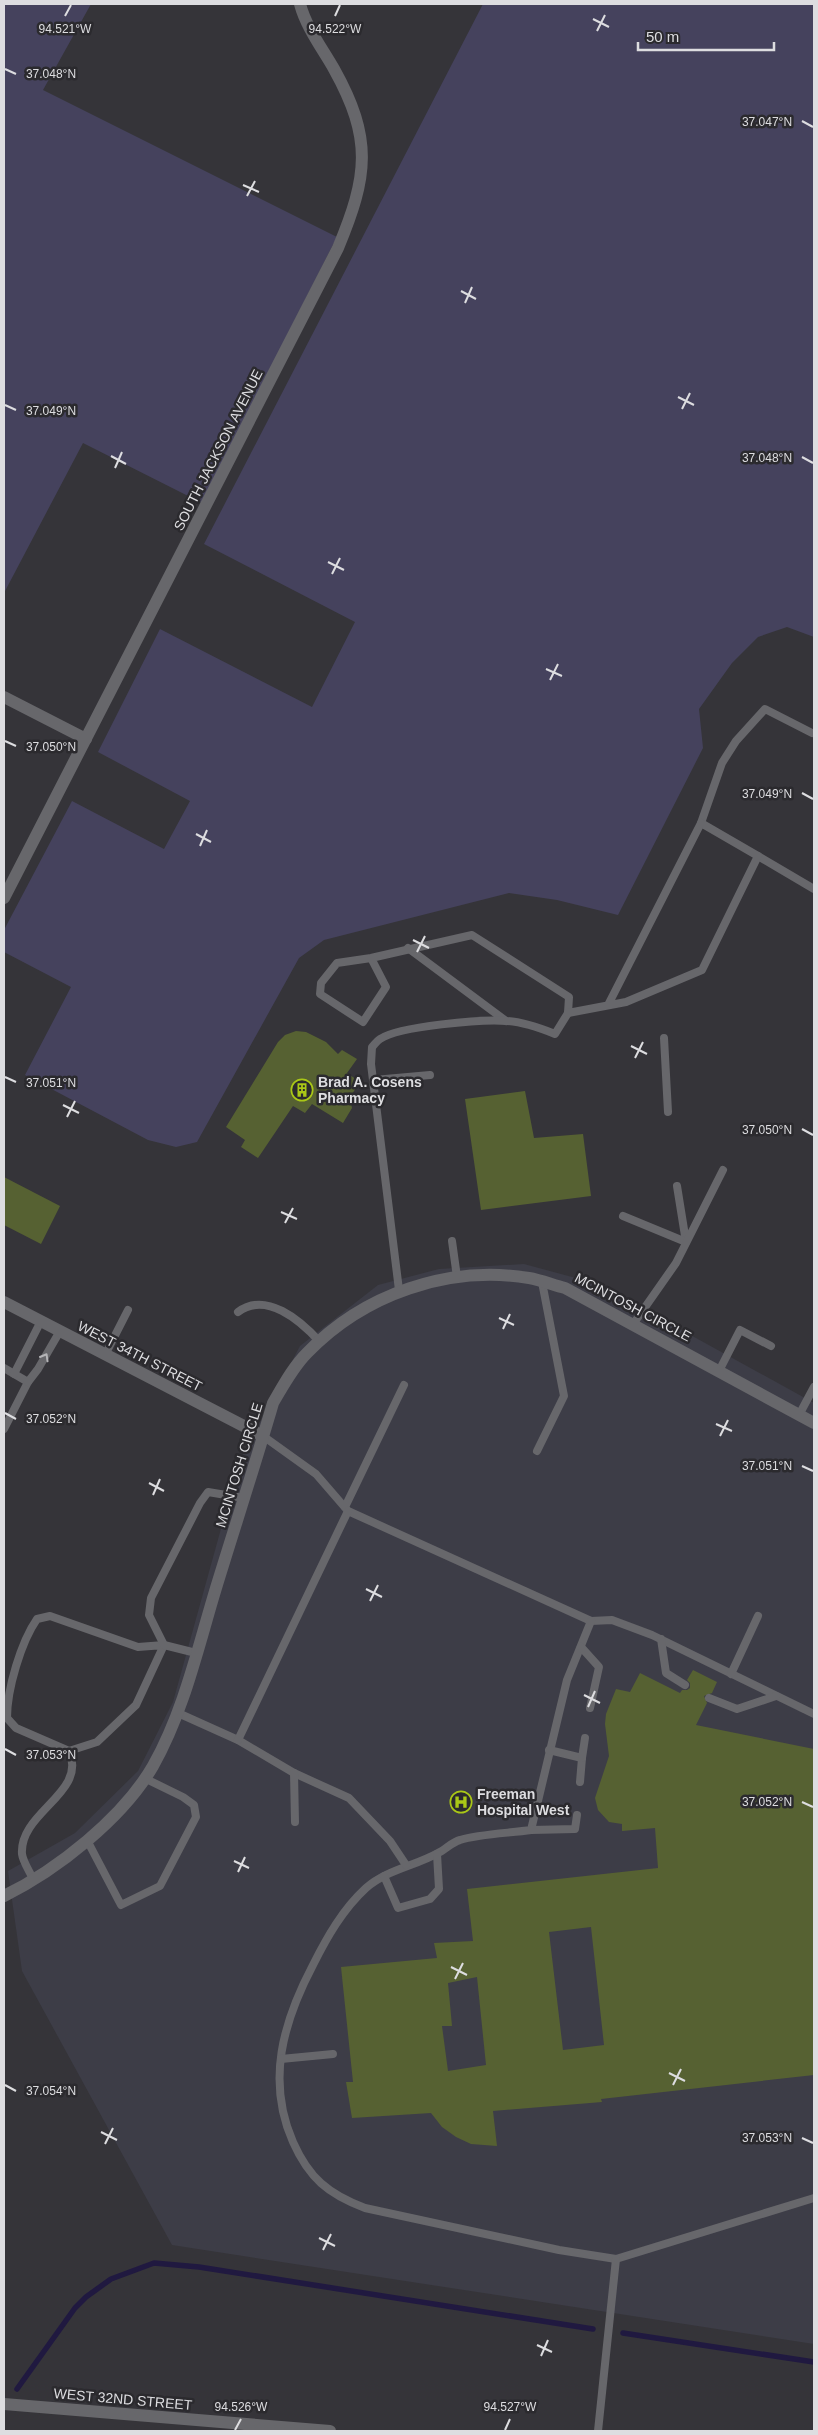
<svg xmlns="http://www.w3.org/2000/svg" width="818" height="2435" font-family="Helvetica,sans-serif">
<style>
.built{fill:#3d3d47}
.green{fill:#45425d}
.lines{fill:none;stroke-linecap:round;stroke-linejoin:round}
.stream{stroke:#201940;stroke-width:5.5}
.building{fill:#566132;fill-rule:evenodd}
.service{stroke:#67676b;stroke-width:8}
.minor{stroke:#67676b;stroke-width:12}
.secondary{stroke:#67676b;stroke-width:12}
.oneway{stroke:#b4b4b7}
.ticks{fill:none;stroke:#dddde0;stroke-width:2}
.labels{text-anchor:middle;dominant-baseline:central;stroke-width:5;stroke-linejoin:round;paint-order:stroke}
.street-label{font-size:14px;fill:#dddde0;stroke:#2b2a2e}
.poi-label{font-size:14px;font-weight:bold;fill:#dddde0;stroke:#2b2a2e;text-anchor:start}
.ticks-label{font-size:12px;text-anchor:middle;fill:#dddde0;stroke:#2b2a2e;stroke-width:5;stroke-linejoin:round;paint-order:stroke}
</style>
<rect width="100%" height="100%" fill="#353439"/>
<polygon class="built" points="524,1264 598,1284 814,1403 814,2344 172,2245 22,1971 8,1871 75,1833 138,1771 173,1702 240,1460 300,1346 378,1285 439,1269"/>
<g class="green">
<polygon points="4,4 91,4 43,90 337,237 202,503 83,443 4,593"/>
<polygon points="483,4 814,4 814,637 787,627 758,637 732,663 699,709 703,748 618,915 557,900 509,893 324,940 299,958 197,1142 176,1147 148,1140 25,1075 71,987 4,952 4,930 72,801 164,849 190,801 98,752 160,629 312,707 355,622 204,544"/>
</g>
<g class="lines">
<g class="stream">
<polyline points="623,2333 814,2362"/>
<polyline points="17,2389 75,2308 86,2297 111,2279 154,2263 199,2267 593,2329"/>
</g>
</g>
<g class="building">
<polygon points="296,1031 306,1032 326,1042 338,1054 342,1050 357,1059 347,1073 360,1082 350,1097 352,1108 343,1123 312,1104 305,1113 293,1106 258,1158 241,1147 245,1140 226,1127 278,1042 285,1035"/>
<polygon points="525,1091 534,1138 583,1134 591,1196 481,1210 465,1099"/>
<polygon points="4,1177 60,1206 41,1244 4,1225"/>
<path d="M693 1670 717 1682 712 1693 704 1696 707 1703 696 1725 814 1749V2075L601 2099 602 2102 493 2111 497 2146 471 2144 456 2137 442 2127 431 2113 352 2118 346 2082H353L341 1967 437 1958 434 1943 473 1941 467 1889 658 1868 655 1828 622 1831V1824L609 1822 598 1810 595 1798 609 1756 605 1724 606 1714 616 1689 630 1692 640 1673 680 1693 682 1690H687L690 1688V1683L687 1680ZM591 1927 604 2045 563 2050 549 1932ZM477 1977 486 2065 448 2071 442 2026H452L448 1983Z"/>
</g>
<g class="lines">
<g class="service">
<polyline points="701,823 722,763 736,741 765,709 812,733"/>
<polyline points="758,856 814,889"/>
<polyline points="408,948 506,1021"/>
<path d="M371 958 386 987 363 1022 320 994 321 983 337 963 371 958 472 935 569 997 568 1013 555 1034C540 1028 524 1022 507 1021 483 1019 399 1026 380 1039 377 1041 375 1044 372 1047L371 1064 399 1290"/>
<polyline points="568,1013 626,1002 702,970 758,856 701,823 608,1005"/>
<polyline points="664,1038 668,1112"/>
<polyline points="374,1080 430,1075"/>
<polyline points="677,1186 686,1242"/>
<polyline points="623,1216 686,1242"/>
<polyline points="452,1241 457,1277"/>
<path d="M238 1312C266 1291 300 1320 320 1342"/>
<polyline points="634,1323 676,1263 723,1170"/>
<polyline points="105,1355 128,1310"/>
<polyline points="4,1368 28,1382 4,1429"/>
<polyline points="719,1371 740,1330 771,1346"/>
<polyline points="14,1374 41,1321"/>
<polyline points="28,1382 38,1369 60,1331"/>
<polyline points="799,1415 814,1387"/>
<polyline points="263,1436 316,1474 348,1511 591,1621 612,1620 652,1635 814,1714"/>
<polyline points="537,1451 564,1396 542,1282"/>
<polyline points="345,1507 404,1385"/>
<path d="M50 1616 138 1647 164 1645 136 1705 97 1742 69 1751 16 1728 7 1718C7 1689 21 1642 37 1619Z"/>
<path d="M591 1621 567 1680 531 1830C511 1833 479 1834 460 1840 452 1842 445 1850 438 1853 415 1866 386 1870 366 1888 343 1909 327 1937 313 1965 283 2022 266 2081 293 2142 309 2178 328 2194 365 2208L559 2250 616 2259 814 2198"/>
<polyline points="661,1639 666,1673 685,1685"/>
<polyline points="581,1647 599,1667 590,1708"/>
<polyline points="196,1653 164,1645 149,1615 151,1598 200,1503 208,1492 244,1498"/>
<polyline points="731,1674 758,1616"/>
<polyline points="709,1698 737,1709 776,1696"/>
<polyline points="178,1713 238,1740 294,1773 349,1798 390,1841 406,1865"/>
<polyline points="238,1740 348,1511"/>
<polyline points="549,1750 582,1758 580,1782"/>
<polyline points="582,1758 585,1738"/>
<polyline points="294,1773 295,1822"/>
<polyline points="531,1830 575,1829 577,1815"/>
<polyline points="88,1842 121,1905 160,1886 196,1817 194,1805 183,1797 144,1778"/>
<polyline points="384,1876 398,1908 430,1899 439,1889 437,1854"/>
<path d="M33 1879C30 1872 23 1862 22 1854 19 1812 88 1793 69 1751"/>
<polyline points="281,2059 333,2054"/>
<polyline points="598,2431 616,2259"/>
</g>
<g class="minor">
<polyline points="4,697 86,739"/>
<path d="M4 898 338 248C368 176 373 139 334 69 322 48 306 27 300 4"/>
<polyline points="4,1302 263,1436"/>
<path d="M4 1896C57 1870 123 1818 153 1766 184 1711 198 1647 216 1588 235 1526 255 1465 273 1403 283 1386 293 1367 307 1353 364 1294 448 1265 529 1278 541 1280 553 1285 565 1288L814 1423"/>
</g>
<polyline class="secondary" points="4,2404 330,2431"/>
</g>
<defs><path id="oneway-chevron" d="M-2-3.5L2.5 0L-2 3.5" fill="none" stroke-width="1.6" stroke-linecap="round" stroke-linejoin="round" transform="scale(1.25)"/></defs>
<use class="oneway" href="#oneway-chevron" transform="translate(45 1357) rotate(-60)"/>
<path class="ticks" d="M65 16 71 5M335 16 340 5M593 19 609 27M597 31 605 15M5 69 16 74M802 121 813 127M243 185 259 192M247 196 255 181M461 291 476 299M465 303 472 287M678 397 694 405M5 405 16 410M682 409 690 393M111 456 126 464M802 457 813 463M115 468 122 452M328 562 344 570M332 574 340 558M546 669 562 676M550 680 558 664M5 741 16 746M802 793 813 799M196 834 211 842M200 846 207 830M413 940 429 948M417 952 425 936M631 1046 647 1054M635 1058 643 1042M5 1077 16 1082M63 1105 79 1113M67 1117 75 1101M802 1129 813 1135M281 1212 297 1219M285 1223 293 1208M499 1318 514 1325M503 1329 510 1314M5 1413 16 1419M716 1424 732 1431M720 1436 728 1420M802 1466 813 1471M149 1483 164 1491M153 1495 160 1479M366 1589 382 1597M370 1601 378 1585M584 1695 600 1703M588 1707 595 1691M5 1749 16 1755M802 1802 813 1807M234 1861 249 1868M238 1872 245 1857M451 1967 467 1975M455 1979 463 1963M669 2073 685 2081M5 2085 16 2091M673 2085 681 2069M101 2132 117 2140M802 2138 813 2143M105 2144 113 2128M319 2238 335 2246M323 2250 331 2234M537 2345 552 2352M541 2356 548 2340M235 2430 241 2419M505 2430 510 2419"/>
<defs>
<g id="building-ring" transform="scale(1.125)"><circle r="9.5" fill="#2b2a2e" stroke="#aac717" stroke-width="1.5"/><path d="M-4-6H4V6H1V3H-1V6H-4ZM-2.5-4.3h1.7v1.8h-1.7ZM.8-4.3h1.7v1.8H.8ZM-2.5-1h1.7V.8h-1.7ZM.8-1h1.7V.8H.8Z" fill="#aac717"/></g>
<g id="hospital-ring" transform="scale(1.125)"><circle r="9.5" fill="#2b2a2e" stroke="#aac717" stroke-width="1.5"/><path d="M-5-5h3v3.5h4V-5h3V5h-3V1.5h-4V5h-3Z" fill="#aac717"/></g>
</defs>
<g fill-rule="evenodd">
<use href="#building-ring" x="302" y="1090"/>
<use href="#hospital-ring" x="461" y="1802"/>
</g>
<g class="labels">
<g class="street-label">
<text transform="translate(218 450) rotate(-63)">SOUTH JACKSON AVENUE</text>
<text transform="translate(633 1307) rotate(28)">MCINTOSH CIRCLE</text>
<text transform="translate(140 1356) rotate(27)">WEST 34TH STREET</text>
<text transform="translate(239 1465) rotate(-73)">MCINTOSH CIRCLE</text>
<text transform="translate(123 2399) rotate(5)">WEST 32ND STREET</text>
</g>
<g class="poi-label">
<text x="318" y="1082">Brad A. Cosens<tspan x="318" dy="16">Pharmacy</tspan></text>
<text x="477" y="1794">Freeman<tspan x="477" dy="16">Hospital West</tspan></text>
</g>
</g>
<g class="ticks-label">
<text x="65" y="33">94.521°W</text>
<text x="335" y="33">94.522°W</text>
<text x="51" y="78">37.048°N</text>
<text x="767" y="126">37.047°N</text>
<text x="51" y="415">37.049°N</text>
<text x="767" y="462">37.048°N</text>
<text x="51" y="751">37.050°N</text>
<text x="767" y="798">37.049°N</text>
<text x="51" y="1087">37.051°N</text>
<text x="767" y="1134">37.050°N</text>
<text x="51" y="1423">37.052°N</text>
<text x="767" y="1470">37.051°N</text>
<text x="51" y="1759">37.053°N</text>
<text x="767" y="1806">37.052°N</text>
<text x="51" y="2095">37.054°N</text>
<text x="767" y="2142">37.053°N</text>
<text x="241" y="2411">94.526°W</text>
<text x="510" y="2411">94.527°W</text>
</g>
<rect width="818" height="2435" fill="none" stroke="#dddde0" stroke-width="10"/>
<path d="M638 42v8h136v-8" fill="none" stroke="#dddde0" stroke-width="2.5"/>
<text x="646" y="42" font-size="15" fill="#dddde0" stroke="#2b2a2e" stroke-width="4" paint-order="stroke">50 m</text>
</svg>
